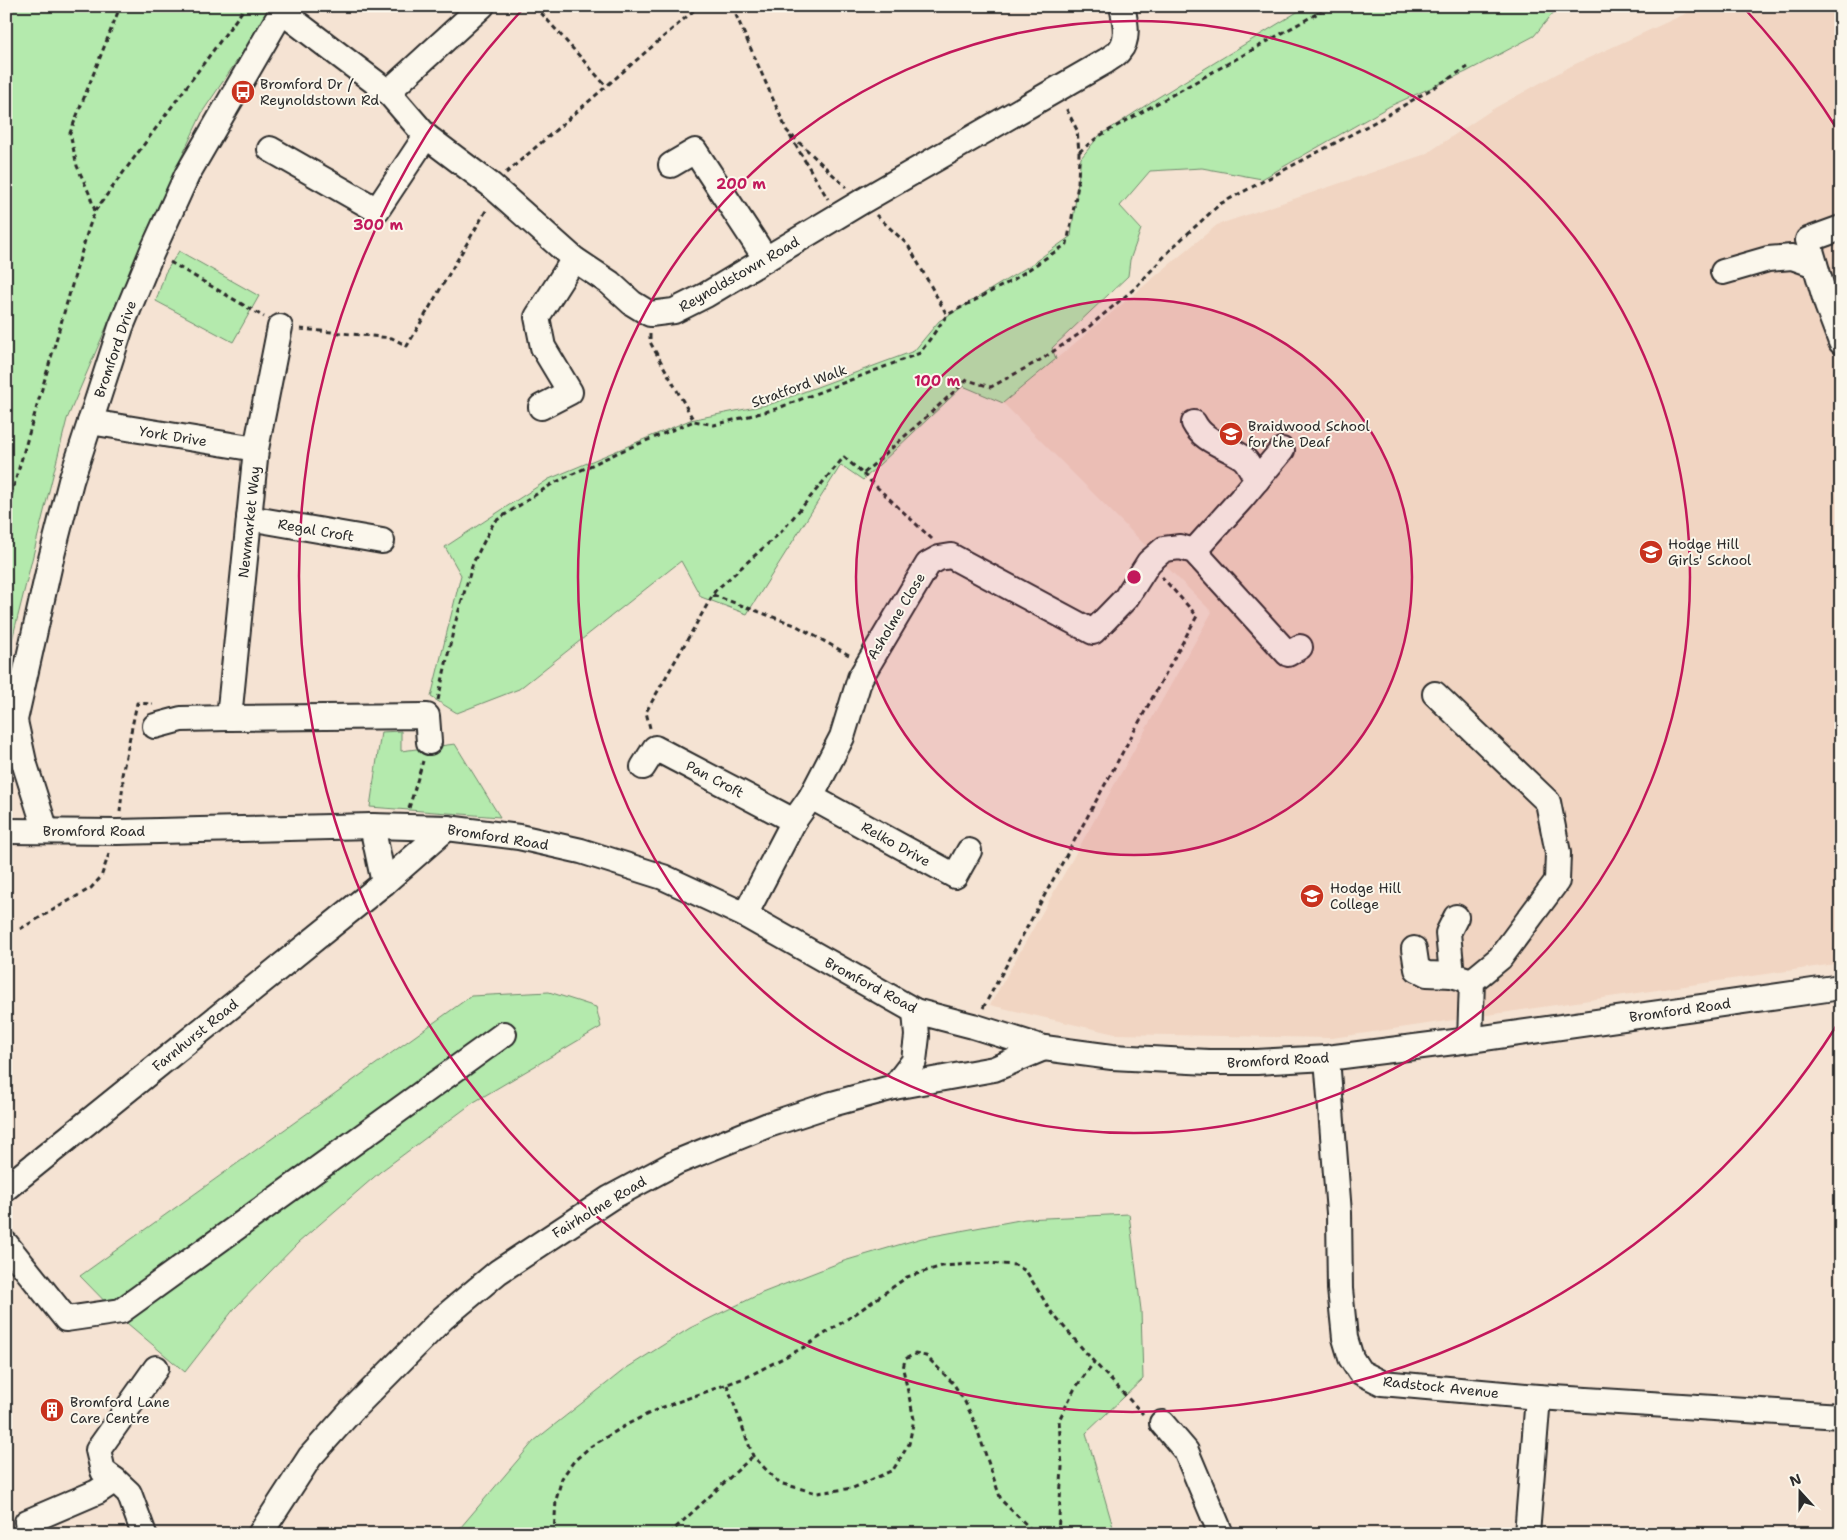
<svg xmlns="http://www.w3.org/2000/svg" width="1847" height="1540" font-family="'Shantell Sans',sans-serif">
<style>
.built{fill:#f1d5c2}
.green{fill:#b4eaad;stroke:#708a6c}
.lines{fill:none;stroke-linecap:round;stroke-linejoin:round}
.minor-casing{stroke:#2b2b2b;stroke-width:28}
.path{stroke:#2b2b2b;stroke-width:3;stroke-dasharray:5 4;stroke-linecap:butt}
.minor{stroke:#fbf7ec;stroke-width:24}
.ring{fill:none;stroke:#c2185b;stroke-width:2.5}
.labels{text-anchor:middle;dominant-baseline:central;stroke-width:4;stroke-linejoin:round;paint-order:stroke}
.poi-label{font-size:14px;fill:#2b2b2b;stroke:#fbf7ec;text-anchor:start}
.street-label{font-size:14px;fill:#2b2b2b;stroke:#fbf7ec}
.centre{fill:#c2185b;stroke:#fbf7ec;stroke-width:2.5}
.ring-label{font-size:15px;text-anchor:middle;font-weight:bold;fill:#c2185b;stroke:#fbf7ec;stroke-width:4;stroke-linejoin:round;paint-order:stroke}
</style>
<rect width="100%" height="100%" fill="#f5e3d3"/>
<filter id="ink" filterUnits="userSpaceOnUse"><feTurbulence type="fractalNoise" baseFrequency=".02" numOctaves="2"/><feDisplacementMap in="SourceGraphic" scale="10" xChannelSelector="R" yChannelSelector="G"/><feConvolveMatrix kernelMatrix="1 2 1 2 8 2 1 2 1" color-interpolation-filters="sRGB"/></filter>
<g filter="url(#ink)">
<polygon class="built" points="1696,6 1841,6 1841,963 1332,1038 1115,1034 990,1005 1212,612 1003,403 1217,225 1426,154 1493,109 1571,66 1687,13"/>
<g class="green">
<polygon points="6,6 274,6 203,111 153,218 67,419 6,664"/>
<polygon points="1307,6 1559,6 1534,36 1466,72 1390,106 1262,179 1202,168 1150,171 1120,206 1141,229 1130,260 1128,276 1052,348 1056,359 1003,403 963,386 863,480 841,465 747,614 701,597 681,561 519,689 457,713 431,697 461,575 445,547 549,479 690,420 771,404 914,351 939,321 1029,266 1071,236 1081,158 1099,136 1157,98"/>
<polygon points="179,251 259,296 233,342 156,301 165,273"/>
<polygon points="401,731 401,751 455,744 500,817 370,807 381,732"/>
<polygon points="549,992 596,1007 601,1027 474,1102 380,1172 298,1243 234,1309 185,1372 121,1318 80,1276 471,996"/>
<polygon points="1129,1214 1141,1310 1143,1379 1086,1433 1115,1534 455,1534 534,1441 625,1369 690,1328 762,1293 844,1261 922,1238 1025,1219"/>
</g>
<g class="lines">
<g class="minor-casing">
<g id="minor">
<path d="M281 11 388 92 426 136 491 185 574 259 610 283 632 303 650 314 674 311 706 295 861 202 1106 61C1110 58 1116 55 1119 51 1130 39 1125 20 1122 6"/>
<polyline points="388,92 482,6"/>
<polyline points="270,149 377,210 426,136"/>
<polyline points="671,165 695,151 766,259"/>
<polyline points="1841,228 1808,240 1827,305 1841,342"/>
<polyline points="1723,272 1768,259 1792,257 1815,265"/>
<polyline points="280,327 256,449 229,718 427,716 429,742"/>
<polyline points="541,407 570,392 543,347 537,317 574,259"/>
<polyline points="90,422 256,449"/>
<path d="M1194 423C1203 441 1226 446 1242 457 1248 461 1253 473 1257 480"/>
<polyline points="249,518 382,541"/>
<polyline points="1194,551 1241,499 1282,450"/>
<polyline points="1435,694 1548,802 1558,853 1557,881 1500,958 1472,981 1470,1040"/>
<polyline points="15,721 24,762 46,831"/>
<polyline points="155,726 181,719 229,718"/>
<polyline points="6,748 15,720 51,559 71,481 121,327 152,252 187,175 285,6"/>
<polyline points="643,767 655,748 794,821"/>
<polyline points="811,797 955,876 969,851"/>
<polyline points="372,826 384,883"/>
<polyline points="6,831 117,832 372,826 447,828 519,837 581,851 663,877 745,915 915,1011 973,1026 1044,1048 1112,1057 1209,1062 1257,1062 1327,1058 1470,1040 1841,987"/>
<polyline points="745,915 794,821 811,797 842,737 860,678 928,564 939,558 951,556 1093,632 1126,598 1149,562 1164,549 1180,547 1194,551 1288,654 1300,647"/>
<polyline points="1456,917 1448,933 1452,975 1472,981"/>
<polyline points="1414,949 1417,969 1427,974 1452,975"/>
<polyline points="1327,1058 1339,1213 1340,1289 1345,1338 1351,1358 1360,1372 1382,1383 1538,1397 1841,1416"/>
<polyline points="894,1087 914,1061 917,1036 915,1011"/>
<polyline points="6,1188 384,883 447,828"/>
<polyline points="6,1244 66,1319 121,1311 504,1034"/>
<polyline points="1162,1423 1186,1451 1221,1534"/>
<polyline points="27,1522 97,1492 115,1480"/>
<polyline points="144,1534 129,1493 115,1480 103,1471 98,1450 156,1368"/>
<polyline points="260,1534 310,1457 352,1410 443,1318 498,1272 610,1198 677,1162 768,1125 832,1104 894,1087 994,1069 1044,1048"/>
<polyline points="1527,1534 1538,1397"/>
</g>
</g>
<g class="path">
<polyline points="535,6 606,86"/>
<polyline points="732,6 787,131 846,187"/>
<polyline points="790,136 828,199"/>
<polyline points="1079,152 1099,136 1318,13 1325,6"/>
<polyline points="506,173 699,6"/>
<polyline points="95,211 89,193 77,166 70,133 118,12 118,6"/>
<polyline points="876,215 908,245 947,315"/>
<polyline points="170,262 264,317"/>
<polyline points="300,329 392,338 407,346 487,209"/>
<polyline points="650,334 650,342 694,421 714,425 776,409 920,353 947,315 1013,280 1067,244 1078,185 1079,152 1077,130 1066,108"/>
<polyline points="863,474 932,539"/>
<polyline points="6,513 88,230 95,211 246,6"/>
<polyline points="713,595 795,625 849,655"/>
<polyline points="438,700 454,627 473,563 494,522 552,484 619,452 694,421"/>
<polyline points="650,728 646,712 715,591 781,532 844,457 863,474 967,380 991,387 1042,359 1085,330 1135,288 1174,246 1220,204 1386,116 1468,67"/>
<polyline points="409,808 423,761"/>
<polyline points="120,812 123,783 122,775 137,703 153,704"/>
<polyline points="20,929 91,888 101,877 110,851"/>
<polyline points="983,1008 1197,616 1162,577"/>
<polyline points="727,1385 753,1456 779,1483 817,1493 853,1488 893,1470 909,1444 914,1419 903,1369 905,1359 915,1354 926,1356 953,1383 965,1402 975,1423 1001,1500 1036,1534"/>
<polyline points="554,1534 556,1500 562,1478 574,1461 590,1447 628,1424 658,1409 747,1377 806,1346 855,1314 907,1277 942,1266 987,1263 1015,1265 1026,1271 1052,1313 1094,1362 1143,1414"/>
<polyline points="669,1534 753,1456"/>
<polyline points="1058,1534 1062,1467 1059,1420 1074,1390 1094,1362"/>
</g>
<use href="#minor" class="minor"/>
</g>
</g>
<circle cx="1134" cy="577" r="278" fill="#c2185b" fill-opacity=".12"/>
<g class="ring">
<circle cx="1134" cy="577" r="278"/>
<circle cx="1134" cy="577" r="556"/>
<path d="M1837 1025A834 834 0 1 1 524 8M1744 8A834 834 0 0 1 1837 129"/>
</g>
<defs>
<g id="bus-disc" transform="scale(1.25)"><circle r="9.5" fill="#c8321e" stroke="#fbf7ec"/><path d="M-5-6H5V4H4V6H2V4H-2V6H-4V4H-5ZM-3.5-4V0h7V-4ZM-3.5 1.2v1.5H-2V1.2ZM2 1.2v1.5H3.5V1.2Z" fill="#fff"/></g>
<g id="school-disc" transform="scale(1.25)"><circle r="9.5" fill="#c8321e" stroke="#fbf7ec"/><path d="M0-5L7-2L0 1L-7-2ZM-4 1L0 2.5L4 1V4Q0 6-4 4Z" fill="#fff"/></g>
<g id="building-disc" transform="scale(1.25)"><circle r="9.5" fill="#c8321e" stroke="#fbf7ec"/><path d="M-4-6H4V6H1V3H-1V6H-4ZM-2.5-4.3h1.7v1.8h-1.7ZM.8-4.3h1.7v1.8H.8ZM-2.5-1h1.7V.8h-1.7ZM.8-1h1.7V.8H.8Z" fill="#fff"/></g>
</defs>
<g fill-rule="evenodd">
<use href="#bus-disc" x="243" y="92"/>
<use href="#school-disc" x="1231" y="434"/>
<use href="#school-disc" x="1651" y="552"/>
<use href="#school-disc" x="1312" y="896"/>
<use href="#building-disc" x="52" y="1410"/>
</g>
<g class="labels">
<g class="poi-label">
<text x="260" y="84">Bromford Dr /<tspan x="260" dy="16">Reynoldstown Rd</tspan></text>
<text x="1248" y="426">Braidwood School<tspan x="1248" dy="16">for the Deaf</tspan></text>
<text x="1668" y="544">Hodge Hill<tspan x="1668" dy="16">Girls' School</tspan></text>
<text x="1330" y="888">Hodge Hill<tspan x="1330" dy="16">College</tspan></text>
<text x="70" y="1402">Bromford Lane<tspan x="70" dy="16">Care Centre</tspan></text>
</g>
<g class="street-label">
<text transform="translate(739 274) rotate(-30)">Reynoldstown Road</text>
<text transform="translate(115 349) rotate(-71)">Bromford Drive</text>
<text transform="translate(799 386) rotate(-20)">Stratford Walk</text>
<text transform="translate(173 436) rotate(9)">York Drive</text>
<text transform="translate(249 522) rotate(-84)">Newmarket Way</text>
<text transform="translate(316 530) rotate(10)">Regal Croft</text>
<text transform="translate(896 616) rotate(-59)">Asholme Close</text>
<text transform="translate(715 779) rotate(28)">Pan Croft</text>
<text x="94" y="831">Bromford Road</text>
<text transform="translate(498 837) rotate(9)">Bromford Road</text>
<text transform="translate(896 844) rotate(29)">Relko Drive</text>
<text transform="translate(871 985) rotate(28)">Bromford Road</text>
<text transform="translate(1680 1010) rotate(-8)">Bromford Road</text>
<text transform="translate(195 1035) rotate(-39)">Farnhurst Road</text>
<text transform="translate(1278 1060) rotate(-3)">Bromford Road</text>
<text transform="translate(599 1207) rotate(-31)">Fairholme Road</text>
<text transform="translate(1441 1387) rotate(6)">Radstock Avenue</text>
</g>
</g>
<circle cx="1134" cy="577" r="8" class="centre"/>
<g class="ring-label">
<text x="741" y="189">200 m</text>
<text x="378" y="230">300 m</text>
<text x="937" y="386">100 m</text>
</g>
<rect width="1847" height="1540" fill="none" stroke="#fbf7ec" stroke-width="25"/>
<rect x="12" y="12" width="1822" height="1515" fill="none" stroke="#2b2b2b" stroke-width="2" filter="url(#ink)"/>
<g transform="translate(1800 1492) rotate(339)" stroke="#fbf7ec" stroke-width="4" paint-order="stroke">
<path d="M0-4L9 19L0 12L-9 19Z" fill="#2b2b2b"/>
<text y="-8" font-size="14" font-weight="bold" text-anchor="middle" fill="#2b2b2b">N</text>
</g>
</svg>
